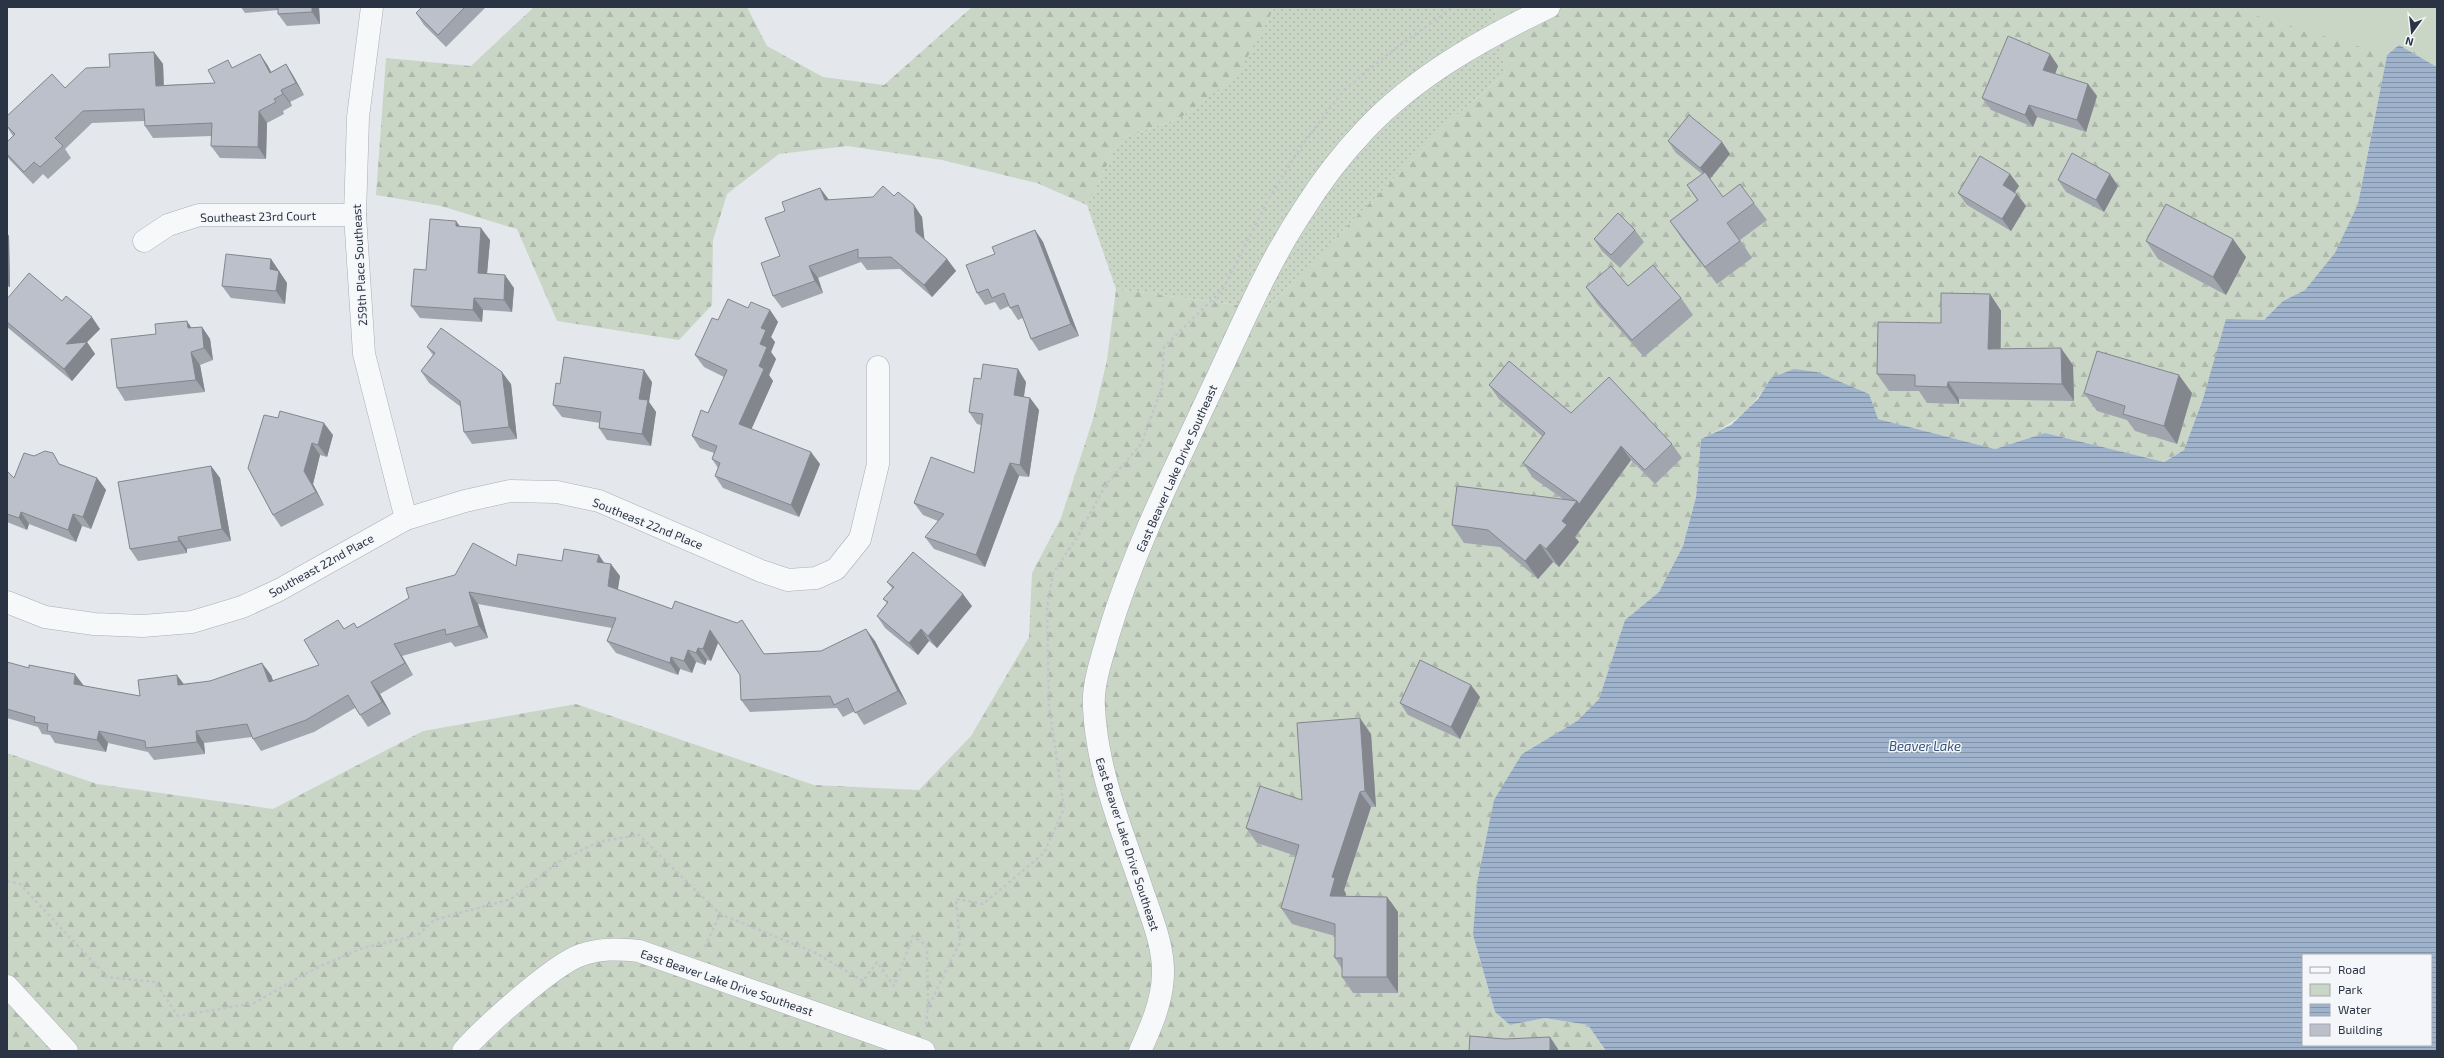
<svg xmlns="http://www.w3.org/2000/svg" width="2444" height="1058" font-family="'Exo 2',sans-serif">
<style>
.grass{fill:url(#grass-dots)}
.forest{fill:url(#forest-firs)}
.park{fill:#c9d6c5}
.water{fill:url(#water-rules);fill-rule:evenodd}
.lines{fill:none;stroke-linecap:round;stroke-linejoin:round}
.minor-casing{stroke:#a9aeb7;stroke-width:23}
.path{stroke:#c2c5cb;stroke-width:2.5;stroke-dasharray:3 3;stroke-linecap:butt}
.minor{stroke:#f7f8fa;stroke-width:22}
.wall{fill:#a1a5ae}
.shaded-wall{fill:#83868d}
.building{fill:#bbc0ca;stroke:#83868d}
.labels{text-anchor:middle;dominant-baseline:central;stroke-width:3;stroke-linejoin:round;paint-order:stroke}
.street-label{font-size:12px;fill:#2b3445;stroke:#f4f6f9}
.water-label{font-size:13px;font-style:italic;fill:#34527a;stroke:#f4f6f9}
</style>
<defs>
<pattern id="grass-dots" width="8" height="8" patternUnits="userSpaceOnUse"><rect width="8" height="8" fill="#c9d6c5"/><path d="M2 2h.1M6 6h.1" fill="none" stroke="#adb8ab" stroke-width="1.8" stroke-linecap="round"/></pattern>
<pattern id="forest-firs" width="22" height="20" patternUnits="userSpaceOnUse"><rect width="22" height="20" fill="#c9d6c5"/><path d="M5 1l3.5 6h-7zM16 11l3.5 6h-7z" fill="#adb8ab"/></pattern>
<pattern id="water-rules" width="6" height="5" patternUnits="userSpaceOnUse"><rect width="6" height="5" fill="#9fb4cc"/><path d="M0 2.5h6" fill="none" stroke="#8293a7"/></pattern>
</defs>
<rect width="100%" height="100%" fill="#e4e7ec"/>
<polygon class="grass" points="1275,7 1494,7 1505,74 1450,121 1266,309 1116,289 1087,205 1120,139 1180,118 1236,76"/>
<g class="forest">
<polygon points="534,7 747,7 767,46 823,77 884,85 972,7 1275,7 1237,76 1180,118 1120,139 1087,205 1037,183 942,160 847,146 779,154 727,194 713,240 712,305 679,340 557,321 517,229 441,206 376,195 386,58 471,66"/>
<path d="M1494 7H2437V67L2399 45 2387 55 2358 204 2335 254 2305 290 2283 301 2264 320 2203 399 2184 450 2163 462 2045 433 1995 449 1878 419 1771 378C1751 411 1736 422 1701 439L1696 497 1683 546 1659 592 1625 620 1599 699 1577 721 1522 754 1473 935 1495 1012 1510 1025 1545 1018 1588 1025 1606 1051H7V753L97 784 273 809 423 731 576 704 814 785 919 790 971 736 1029 637 1032 573 1061 518 1093 419 1107 360 1116 289 1266 309 1450 121 1505 74Z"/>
</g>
<polygon class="park" points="2227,7 2437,7 2437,60 2399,45 2387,55"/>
<path class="water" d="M2399 45 2437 67V1051H1606L1588 1025 1545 1018 1510 1025 1495 1012 1473 935 1477 883 1494 800 1522 754 1577 721 1599 699 1625 620 1659 592 1683 546 1696 497 1701 439 1731 425 1758 399 1771 378 1794 369 1817 372 1869 394 1878 419 1995 449 2045 433 2164 462 2184 450 2203 399 2226 319 2264 320 2283 301 2305 290 2335 253 2358 204 2387 55ZM2303 955H2431V1045H2303Z"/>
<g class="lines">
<g class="minor-casing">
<g id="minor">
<polyline points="372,7 358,117 355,215 364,354 406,519"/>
<polyline points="144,241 168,225 199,215 355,215"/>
<polyline points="7,602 45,617 94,624 143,626 192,622 242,607 279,590 406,519 465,501 510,491 557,492 599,501 761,571 788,580 816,578 836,569 860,539 878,464 878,367"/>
<polyline points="7,986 67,1051"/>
<path d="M463 1051C483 1028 554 964 581 955 601 948 619 949 639 951L924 1051"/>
<path d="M1140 1051C1151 1027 1162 1002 1163 975 1164 944 1150 914 1141 886 1121 828 1097 770 1094 708 1092 685 1102 658 1108 636 1133 552 1173 472 1210 393 1239 332 1265 268 1302 212 1320 183 1342 154 1366 129 1417 75 1483 39 1549 7"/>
</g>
</g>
<g class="path">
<polyline points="7,881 20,884 107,977 155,982 178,1016 254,1003 314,969 363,948 418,935 434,920 511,899 560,861 598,842 639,835 720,914 816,953 863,981 877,962 894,986 913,936 927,946 928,1008 960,942 956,899 983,904 1044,853 1064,808 1049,706 1047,608 1053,573 1078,536 1105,486 1141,444 1162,388 1164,347 1223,289 1267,202 1300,148 1343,91 1388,54 1453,7"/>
<polyline points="705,947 720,914"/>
<polyline points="926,1025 928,1008"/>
</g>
<use href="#minor" class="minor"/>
</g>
<g class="wall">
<polygon points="241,7 319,7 320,24 287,26 278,14 278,10 245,13"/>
<polygon points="422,7 486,7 446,47 424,25 416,13"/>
<polygon points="154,52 163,64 164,85 215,83 234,68 260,54 268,66 271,72 286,64 294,77 304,95 290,102 292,106 283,111 284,114 267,123 266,159 220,158 211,146 212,136 153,138 145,126 145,121 92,123 65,149 71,158 48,179 43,174 33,184 9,159 7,156 7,142 13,136 7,127 7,116 110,67"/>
<polygon points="2050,54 2058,66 2055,74 2088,84 2097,96 2086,132 2037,117 2033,127 1991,110 1982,98"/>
<polygon points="1668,141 1722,142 1730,154 1710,179 1723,197 1754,203 1767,220 1740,240 1752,258 1717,284 1682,239 1670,221 1697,200 1687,185 1702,174 1676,153"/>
<polygon points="2010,174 2019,186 2015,192 2026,206 2011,231 1967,205 1958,193"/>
<polygon points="2058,180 2118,186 2104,212 2066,192"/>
<polygon points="820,188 829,200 894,196 922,217 924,239 947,259 956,271 932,297 900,269 867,270 861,262 818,278 823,293 782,308 773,296 780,256 785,211"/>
<polygon points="460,227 490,240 487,274 514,288 512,312 483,310 482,322 420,318 411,306"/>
<polygon points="1035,230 1043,242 1079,336 1039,351 1031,339 1023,318 1018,320 1009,306 1000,310 995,302 985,305 977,293 995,254"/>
<polygon points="1635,230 1644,242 1620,268 1602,251 1594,239"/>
<polygon points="7,233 9,236 10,287 7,287"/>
<polygon points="2146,241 2246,257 2226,295 2158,259"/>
<polygon points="271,259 287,283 285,304 231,298 222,286"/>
<polygon points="1628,286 1681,298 1693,315 1644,357 1598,305 1586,287"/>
<polygon points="1990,294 2001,311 2001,349 2073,365 2074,401 1959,399 1959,404 1927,403 1919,391 1889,391 1877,374 1941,323"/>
<polygon points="7,299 62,301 100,329 87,342 95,354 72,381 7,327"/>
<polygon points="748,308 770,310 778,322 771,337 775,342 771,352 776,359 769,375 773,381 751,429 820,464 799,517 723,488 715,476 718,468 712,459 714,453 700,448 692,436 708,413 724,377 704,367 695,355 718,320"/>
<polygon points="202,327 210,339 213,360 200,365 205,392 125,401 117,388 156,334"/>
<polygon points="427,347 511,384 517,439 472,444 464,432 461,407 429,383 421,371 433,355"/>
<polygon points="981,379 1026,382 1024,397 1030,398 1039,410 1029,477 1019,476 985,567 934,549 925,537 938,521 923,515 914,503 974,473 981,425 977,424 969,412"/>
<polygon points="652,382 649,402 656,412 651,446 607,440 599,428 600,423 562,417 553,405 560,384"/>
<polygon points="1489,385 1571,413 1672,444 1682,458 1655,484 1631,460 1589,518 1588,517 1589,518 1575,537 1579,542 1559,567 1553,562 1538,579 1500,547 1464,543 1452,525 1563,499 1533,478 1523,463 1542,436 1499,399"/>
<polygon points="2084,393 2192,393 2177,444 2135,431 2127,420 2097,411"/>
<polygon points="333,435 327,457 320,455 313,484 324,505 281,527 273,515 248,468"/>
<polygon points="34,456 60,464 97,478 106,490 91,529 82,526 76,542 29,524 27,530 7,522 7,471 14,478"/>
<polygon points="211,466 220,478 231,541 187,549 187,553 138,561 130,549"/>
<polygon points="562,561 604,563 620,576 618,590 672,609 750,632 764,654 821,651 875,641 907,704 864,725 855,711 843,717 837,708 750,712 741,700 740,675 718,643 711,661 707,660 705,665 696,662 692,673 680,669 678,675 616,653 607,641 612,628 478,604 488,638 455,647 451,642 402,656 413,675 380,694 391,714 368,727 360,715 355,708 314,732 261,751 253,739 252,737 204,743 205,754 154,760 148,752 108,743 106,752 55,743 50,735 42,734 38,727 7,718 7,662 84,686 140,696 184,684 271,675 273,681 319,665 338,620 344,629 358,627 516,566"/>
<polygon points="887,582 972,606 937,648 929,641 918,655 885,628 877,616 887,603 883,599 892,588"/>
<polygon points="1480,697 1460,739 1408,715 1400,703"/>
<polygon points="1371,734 1376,807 1371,807 1344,890 1346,894 1345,896 1387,897 1398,912 1398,993 1353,993 1342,977 1342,969 1335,958 1335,936 1292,924 1281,908 1296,856 1257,843 1246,828 1302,800"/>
</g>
<g class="shaded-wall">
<polygon points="312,7 319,7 320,24 312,12"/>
<polygon points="154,52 163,64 164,98 156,86"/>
<polygon points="260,54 268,66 278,85 270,73"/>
<polygon points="2050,54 2058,66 2052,82 2043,70"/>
<polygon points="286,64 294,77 304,95 296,83"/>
<polygon points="2088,84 2097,96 2086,132 2077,120"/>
<polygon points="281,90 290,102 292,106 283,94"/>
<polygon points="2029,105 2037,117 2033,127 2025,115"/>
<polygon points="259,111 267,123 266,159 258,147"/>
<polygon points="1722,142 1730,154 1709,180 1700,168"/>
<polygon points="2010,174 2019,186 2012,197 2003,185"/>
<polygon points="2110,174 2118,186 2104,212 2096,200"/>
<polygon points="820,188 829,200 825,200"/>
<polygon points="2017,194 2026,206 2011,231 2002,219"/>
<polygon points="914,205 922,217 925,244 916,232"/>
<polygon points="456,221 465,233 456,226"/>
<polygon points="481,228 490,240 486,285 478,273"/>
<polygon points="1035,230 1043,242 1079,336 1071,324"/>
<polygon points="7,233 9,236 10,287 7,283"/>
<polygon points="2233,239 2246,257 2226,295 2213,277"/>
<polygon points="271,259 287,283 285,304 276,291 270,269"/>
<polygon points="947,259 956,271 932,297 924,285"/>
<polygon points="809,266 818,278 823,293 815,281"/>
<polygon points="505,275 514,288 512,312 504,300"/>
<polygon points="1990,294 2001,311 2000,366 1988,349"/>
<polygon points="474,298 483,310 482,322 473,310"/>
<polygon points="770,310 778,322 771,337 775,342 771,352 776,359 769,375 773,381 748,437 739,424 759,366 761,328"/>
<polygon points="92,317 100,329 87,342 95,354 72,381 64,369 66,344"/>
<polygon points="187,321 195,333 188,328"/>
<polygon points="202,327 210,339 213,360 204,348"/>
<polygon points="2061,348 2073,365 2074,401 2062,384"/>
<polygon points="191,352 200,365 205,392 196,380"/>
<polygon points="1018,369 1026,382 1022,407 1014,395"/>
<polygon points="644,370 652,382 649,402 656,412 651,446 642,434 639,399"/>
<polygon points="502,372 511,384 517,439 509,427"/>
<polygon points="2179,375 2192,393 2177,444 2164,426"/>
<polygon points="1948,382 1959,399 1959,404 1947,387"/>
<polygon points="1030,398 1039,410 1029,477 1020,465"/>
<polygon points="324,423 333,435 327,457 318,445"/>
<polygon points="312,443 320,455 313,484 324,505 316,492 304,471"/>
<polygon points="1621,446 1631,460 1589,518 1579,504"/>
<polygon points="811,452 820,464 799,517 791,505"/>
<polygon points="1010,463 1019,476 985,567 976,555"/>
<polygon points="211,466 220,478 231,541 222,529"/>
<polygon points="97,478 106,490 91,529 83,517"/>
<polygon points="1577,501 1589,518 1575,537 1579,542 1559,567 1546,549 1562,521"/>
<polygon points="21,512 29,524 27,530 19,518"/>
<polygon points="73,514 82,526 76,542 68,530"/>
<polygon points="178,537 187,549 187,553 179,541"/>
<polygon points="1540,544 1553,562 1538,579 1525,561"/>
<polygon points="599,555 607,567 597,562"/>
<polygon points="611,564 620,576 616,598 608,586"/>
<polygon points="469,592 478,604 488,638 479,626"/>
<polygon points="963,594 972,606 937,648 928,636"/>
<polygon points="866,629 875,641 907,704 898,691"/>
<polygon points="921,629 929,641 918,655 909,643"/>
<polygon points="710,630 718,643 711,661 703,649"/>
<polygon points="394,644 402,656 413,675 405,663"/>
<polygon points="698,648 707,660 705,665 696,653"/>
<polygon points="688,650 696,662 692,673 684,661"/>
<polygon points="671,657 680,669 678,675 670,663"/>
<polygon points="262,663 271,675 278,694 269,682"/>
<polygon points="75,674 84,686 74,684"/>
<polygon points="177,675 186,687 178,685"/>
<polygon points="371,682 380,694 391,714 382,702"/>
<polygon points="1471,685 1480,697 1460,739 1451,727"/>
<polygon points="1360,718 1371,734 1376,807 1365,791"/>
<polygon points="99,731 108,743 106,752 97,740"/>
<polygon points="196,731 204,743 205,754 197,742"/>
<polygon points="1360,792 1371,807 1344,890 1346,894 1341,912 1330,896 1332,877"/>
<polygon points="1387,897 1398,912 1398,993 1387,977"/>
<polygon points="1550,1037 1558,1049 1558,1051 1550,1051"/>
</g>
<g class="building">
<polygon points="278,7 312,7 312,12 278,14"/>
<polygon points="422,7 465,7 438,35 416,13"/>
<polygon points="2008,36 2050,54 2043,70 2088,84 2077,120 2029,105 2025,115 1982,98"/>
<polygon points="154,52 156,86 215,83 208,70 228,60 232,68 260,54 270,73 286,64 296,83 281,90 283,94 274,99 276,102 259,111 258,147 211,146 212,123 145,126 144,109 83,111 55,138 63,146 40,167 34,162 24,172 7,154 7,142 15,134 7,126 7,116 52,74 65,88 86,68 110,67 109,54"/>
<polygon points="1689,115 1722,142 1700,168 1668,141"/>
<polygon points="2072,153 2110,174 2096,200 2058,180"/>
<polygon points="1980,156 2010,174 2003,185 2017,194 2002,219 1958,193"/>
<polygon points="1705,172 1723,197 1740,184 1754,203 1727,223 1740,241 1705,267 1670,221 1698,200 1687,185"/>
<polygon points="883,186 894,196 898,192 914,205 916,232 947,259 924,285 891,257 858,258 858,249 809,266 815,281 773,296 761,263 780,256 765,218 785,211 782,202 820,188 825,200 873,197"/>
<polygon points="2166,204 2233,239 2213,277 2146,241"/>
<polygon points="1618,213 1635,230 1611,255 1594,239"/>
<polygon points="430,219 456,221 456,226 481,228 478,273 505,275 504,300 474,298 473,310 411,306 414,269 426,270"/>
<polygon points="1035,230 1071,324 1031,339 1018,305 1010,308 1004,293 992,298 988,289 977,293 966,265 995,254 992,247"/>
<polygon points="226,254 271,259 270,269 279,271 276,291 222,286"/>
<polygon points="1653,265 1681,298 1632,340 1586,287 1611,266 1628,286"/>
<polygon points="29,273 62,301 66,296 92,317 66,344 87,342 64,369 7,322 7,299"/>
<polygon points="1941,293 1990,294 1988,349 2061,348 2062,384 1948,382 1947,387 1915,386 1915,375 1877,374 1878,322 1941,323"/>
<polygon points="728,299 748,308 751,302 770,310 761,328 766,330 760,344 767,347 759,366 764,369 739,424 811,452 791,505 715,476 720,463 712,459 717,446 692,436 701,410 708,413 727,370 695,355 712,318 718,320"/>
<polygon points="187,321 188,328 202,327 204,348 191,352 196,380 117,388 111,339 156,334 155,324"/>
<polygon points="441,328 502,372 509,427 464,432 460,401 421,371 435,353 427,347"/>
<polygon points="2097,351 2179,375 2164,426 2123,414 2125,406 2084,393"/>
<polygon points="564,357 644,370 639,399 648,400 642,434 599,428 601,412 553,405 556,383 560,384"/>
<polygon points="1509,361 1571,413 1609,377 1672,444 1645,470 1621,446 1579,504 1577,501 1575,500 1523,463 1545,433 1489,385"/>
<polygon points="983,364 1018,369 1014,395 1030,398 1020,465 1010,463 976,555 925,537 944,514 914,503 931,457 974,473 983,414 969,412 974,378 981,379"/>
<polygon points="280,411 324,423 318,445 312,443 304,471 316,492 273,515 248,468 264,415 278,418"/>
<polygon points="45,451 53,453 59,464 97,478 83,517 73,514 68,530 21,512 19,518 7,514 7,471 14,478 24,453 34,456"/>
<polygon points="211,466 222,529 178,537 179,541 130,549 118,482"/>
<polygon points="1457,486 1577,501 1562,521 1567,525 1546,549 1540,544 1525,561 1488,530 1452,525"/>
<polygon points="473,543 516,566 518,554 562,561 564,549 599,555 597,562 611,564 608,586 672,609 675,601 737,623 742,620 764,654 821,651 866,629 898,691 855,713 848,698 834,705 830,696 741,700 740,675 710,630 703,649 698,648 696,653 688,650 684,661 671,657 670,663 607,641 616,618 469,592 479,626 446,635 445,629 394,644 405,663 371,682 382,702 360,715 348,695 306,720 253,739 247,724 196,731 197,742 146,748 145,741 99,731 97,740 47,731 48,724 34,722 35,717 7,709 7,662 29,668 29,665 75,674 74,684 140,696 138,680 177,675 178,685 210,681 262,663 269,682 319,665 304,640 338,620 344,629 354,623 357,628 409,598 406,588 455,575"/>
<polygon points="913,552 963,594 928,636 921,629 909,643 877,616 888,602 883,599 894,587 887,582"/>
<polygon points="1420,660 1471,685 1451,727 1400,703"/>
<polygon points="1360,718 1365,791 1360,792 1332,877 1335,878 1330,896 1387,897 1387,977 1342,977 1342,958 1335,958 1335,924 1281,908 1299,845 1246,828 1260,786 1302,800 1297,723"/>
<polygon points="1470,1036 1505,1039 1550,1037 1550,1051 1469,1051"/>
</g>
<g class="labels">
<g class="street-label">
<text transform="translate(258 216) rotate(-1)">Southeast 23rd Court</text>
<text transform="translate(359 265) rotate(-93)">259th Place Southeast</text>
<text transform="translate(1176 468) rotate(-66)">East Beaver Lake Drive Southeast</text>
<text transform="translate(648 523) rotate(22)">Southeast 22nd Place</text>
<text transform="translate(321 565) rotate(-29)">Southeast 22nd Place</text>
<text transform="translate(1128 844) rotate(72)">East Beaver Lake Drive Southeast</text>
<text transform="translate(727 982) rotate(19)">East Beaver Lake Drive Southeast</text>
</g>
<g class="water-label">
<text x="1925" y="746">Beaver Lake</text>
</g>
</g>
<rect width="2444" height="1058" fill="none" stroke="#2b3445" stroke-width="16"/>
<rect x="2302" y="954" width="130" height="92" fill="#f4f6f9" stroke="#a4a8b1"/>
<rect x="2310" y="967" width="20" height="6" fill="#f7f8fa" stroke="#a4a8b1"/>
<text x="2338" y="974" font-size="12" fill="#2b3445">Road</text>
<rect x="2310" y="984" width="20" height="12" fill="#c9d6c5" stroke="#a4a8b1"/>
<text x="2338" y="994" font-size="12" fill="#2b3445">Park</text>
<rect x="2310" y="1004" width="20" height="12" fill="url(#water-rules)" stroke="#a4a8b1"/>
<text x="2338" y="1014" font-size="12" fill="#2b3445">Water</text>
<rect x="2310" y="1024" width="20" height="12" fill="#bbc0ca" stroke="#a4a8b1"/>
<text x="2338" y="1034" font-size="12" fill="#2b3445">Building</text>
<g transform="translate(2412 32) rotate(195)" stroke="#f4f6f9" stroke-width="3" paint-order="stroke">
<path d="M0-3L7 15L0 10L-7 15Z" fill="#2b3445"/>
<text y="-6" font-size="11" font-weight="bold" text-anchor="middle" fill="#2b3445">N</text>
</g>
</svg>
